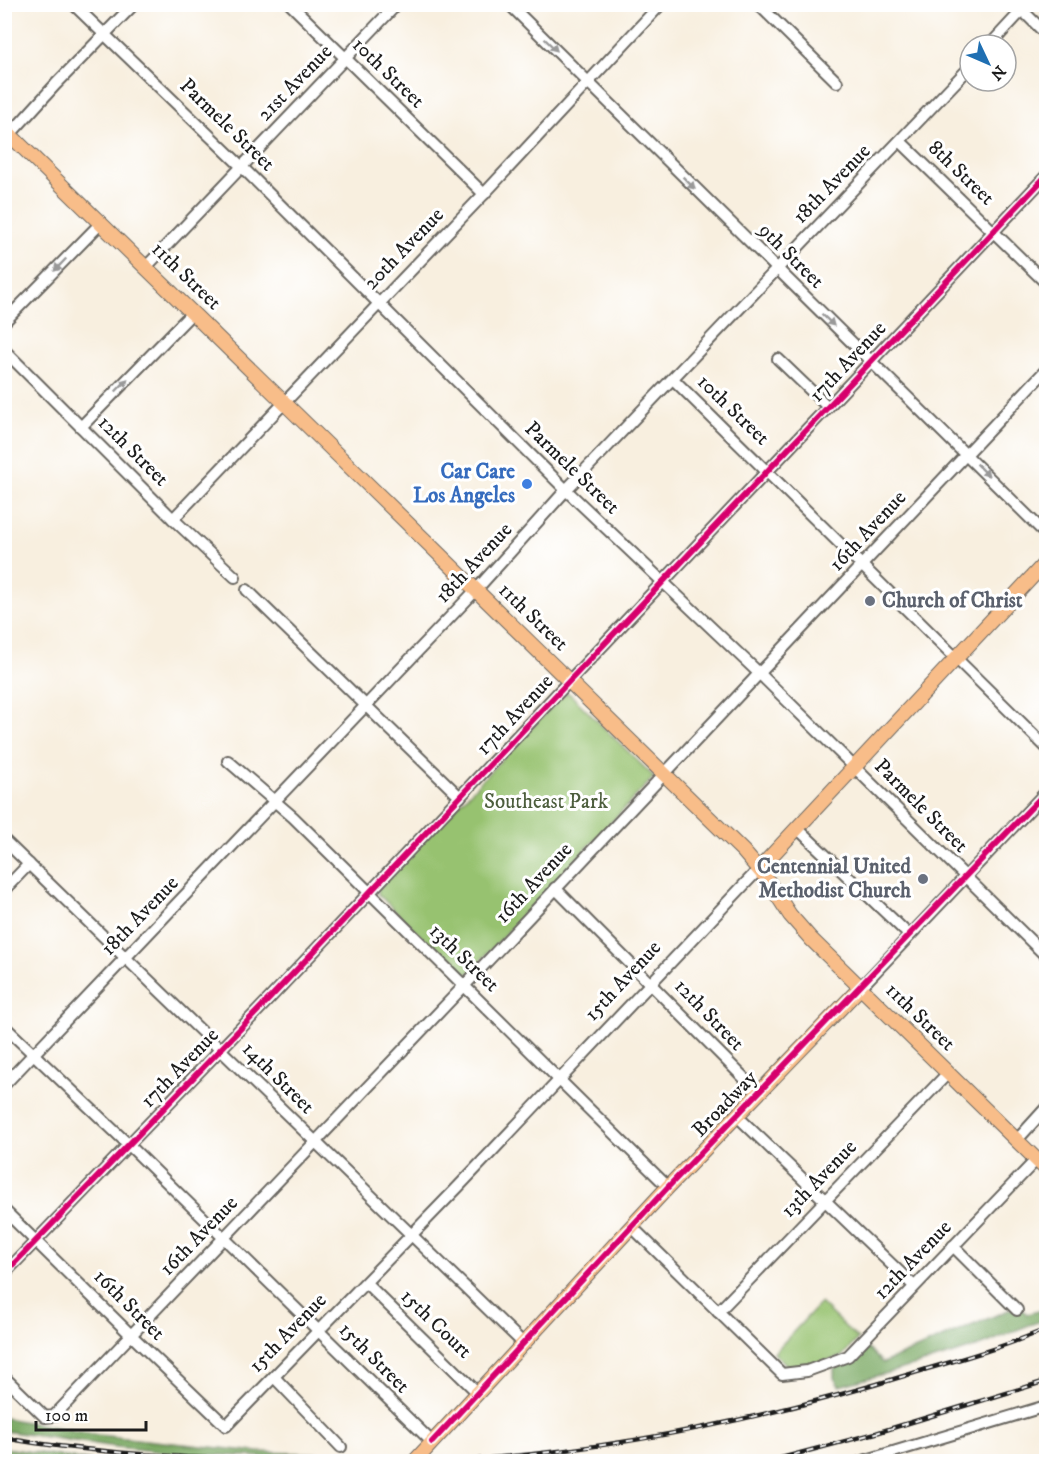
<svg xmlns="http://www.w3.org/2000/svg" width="1051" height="1466" font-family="'IM FELL DW Pica',serif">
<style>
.green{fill:#97c26f;stroke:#5a6f46;stroke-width:1.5}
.forest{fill:#79a862;stroke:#4a623f;stroke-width:1.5}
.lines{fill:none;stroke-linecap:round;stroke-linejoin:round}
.minor-casing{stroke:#696660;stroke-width:14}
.major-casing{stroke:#696660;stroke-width:16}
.minor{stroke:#fff;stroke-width:10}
.major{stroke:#f8bd89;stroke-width:14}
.rail-casing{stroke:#1c1c1c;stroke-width:4.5}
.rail{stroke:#fff;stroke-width:2;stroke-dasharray:7;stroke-linecap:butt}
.cycleway-casing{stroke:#fff;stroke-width:10}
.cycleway{stroke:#d6006c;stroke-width:6}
.oneway{fill:#999}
.shop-dot{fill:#3f7fe0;stroke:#fff;stroke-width:2}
.worship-dot{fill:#6b7280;stroke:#fff;stroke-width:2}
.labels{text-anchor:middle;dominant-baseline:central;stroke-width:6;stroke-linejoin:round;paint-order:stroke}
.street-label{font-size:21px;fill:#1c1c1c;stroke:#fff}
.shop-label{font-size:21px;font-weight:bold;fill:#366cbe;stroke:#fff;text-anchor:end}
.worship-label{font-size:21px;font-weight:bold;fill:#5b616d;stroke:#fff;text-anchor:start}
.park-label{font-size:21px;fill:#4d5e3d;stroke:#fff}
</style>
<rect width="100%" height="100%" fill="#fff"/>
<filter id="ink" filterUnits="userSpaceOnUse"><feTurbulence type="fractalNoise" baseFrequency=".0167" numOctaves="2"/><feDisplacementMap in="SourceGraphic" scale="12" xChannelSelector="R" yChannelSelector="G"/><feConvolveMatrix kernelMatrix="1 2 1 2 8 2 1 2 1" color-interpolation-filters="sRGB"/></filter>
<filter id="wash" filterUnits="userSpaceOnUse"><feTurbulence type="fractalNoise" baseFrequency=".008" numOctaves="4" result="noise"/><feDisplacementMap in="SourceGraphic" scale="24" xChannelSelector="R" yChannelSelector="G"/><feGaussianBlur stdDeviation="1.35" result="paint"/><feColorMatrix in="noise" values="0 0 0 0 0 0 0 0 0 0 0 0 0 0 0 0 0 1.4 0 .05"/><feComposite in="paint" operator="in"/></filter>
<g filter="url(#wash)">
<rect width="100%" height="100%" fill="#f8efdf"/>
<g class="green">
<polygon points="566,692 570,694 654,777 467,975 461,976 378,894 378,889"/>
<polygon points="820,1303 858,1339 841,1357 796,1368 788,1366 774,1353"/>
</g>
<g class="forest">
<path d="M1018 1306 1027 1314 1046 1309V1320C1023 1325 1004 1337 982 1345 935 1361 887 1373 839 1386L834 1378V1369L852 1360 866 1347 883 1363Z"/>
<polygon points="5,1418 98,1435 258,1452 330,1454 325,1460 172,1453 116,1447 5,1431"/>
<polygon points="5,1448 93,1461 5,1461"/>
</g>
</g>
<g filter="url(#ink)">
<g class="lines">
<g class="minor-casing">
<g id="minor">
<polyline points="73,4 241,166 566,490 760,674 1046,956"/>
<polyline points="290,4 484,194"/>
<polyline points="509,4 1046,534"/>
<polyline points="758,4 837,82"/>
<polyline points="1016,4 1046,34"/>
<polyline points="990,45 1028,4"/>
<polyline points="4,141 56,84 134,4"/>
<polyline points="900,141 1046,283"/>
<polyline points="146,267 397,4"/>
<polyline points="4,322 101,223"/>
<polyline points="4,350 173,519 235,577"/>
<polyline points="778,359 828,407"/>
<polyline points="674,380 1046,747"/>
<polyline points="81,427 193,312"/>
<polyline points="173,519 484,194 661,4"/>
<polyline points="247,590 460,797"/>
<polyline points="228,761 293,817 668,1187"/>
<polyline points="797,828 909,935"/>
<polyline points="4,840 524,1344"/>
<polyline points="555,888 759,1093"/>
<polyline points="4,890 29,864"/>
<polyline points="860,988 1046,792"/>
<polyline points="4,1026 129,1145 432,1442"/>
<polyline points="4,1085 476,590 566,490 970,67"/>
<polyline points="737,1116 914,1286"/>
<polyline points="1017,1140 1046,1108"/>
<polyline points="4,1210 131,1335 226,1426 459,1186 759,869"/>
<polyline points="632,1227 782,1374 807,1371 848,1356 1037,1159"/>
<polyline points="953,1246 1017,1310"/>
<polyline points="4,1274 269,999 1046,176"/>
<polyline points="366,1283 478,1393"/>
<polyline points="718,1312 948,1073"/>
<polyline points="4,1377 45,1417 54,1416 464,986 1046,370"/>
<polyline points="274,1377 341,1447"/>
<polyline points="860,1462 1046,1406"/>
</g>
</g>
<g class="major-casing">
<g id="major">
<polyline points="4,129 743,851 766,878 790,915 811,939 1046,1169"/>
<polyline points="759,869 1046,562"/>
<polyline points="414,1462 668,1187 860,988"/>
</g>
</g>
<use href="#minor" class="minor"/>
<use href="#major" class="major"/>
<g class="rail-casing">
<g id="rail">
<path d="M4 1438C95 1454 187 1457 278 1462"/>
<path d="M432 1462C597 1454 760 1421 917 1372 960 1359 1005 1347 1046 1329"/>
<polyline points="766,1462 876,1433 1046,1381"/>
</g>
</g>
<use href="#rail" class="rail"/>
<g class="cycleway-casing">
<g id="cycleway">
<polyline points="4,1274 269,999 1046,176"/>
<polyline points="432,1442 668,1187 1046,792"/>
</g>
</g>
<use href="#cycleway" class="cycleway"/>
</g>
<defs><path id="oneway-solid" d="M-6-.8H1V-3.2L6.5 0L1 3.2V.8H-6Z" transform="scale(1.5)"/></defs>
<g class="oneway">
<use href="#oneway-solid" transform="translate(551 45) rotate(44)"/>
<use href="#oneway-solid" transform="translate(689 183) rotate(45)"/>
<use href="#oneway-solid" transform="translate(60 265) rotate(134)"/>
<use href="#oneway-solid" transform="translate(828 320) rotate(44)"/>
<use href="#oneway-solid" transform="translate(122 385) rotate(-46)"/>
<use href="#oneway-solid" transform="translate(983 470) rotate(45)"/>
</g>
</g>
<circle class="shop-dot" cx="527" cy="484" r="6"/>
<g class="worship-dot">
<circle cx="870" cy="601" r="6"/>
<circle cx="923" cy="879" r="6"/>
</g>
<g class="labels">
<g class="street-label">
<text transform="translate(388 73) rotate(44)">10th Street</text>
<text transform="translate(295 83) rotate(-46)">21st Avenue</text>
<text transform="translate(227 125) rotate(44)">Parmele Street</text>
<text transform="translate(961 173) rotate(44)">8th Street</text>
<text transform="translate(832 184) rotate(-46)">18th Avenue</text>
<text transform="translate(404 249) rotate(-46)">20th Avenue</text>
<text transform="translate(791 256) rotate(45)">9th Street</text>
<text transform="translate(186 276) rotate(44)">11th Street</text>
<text transform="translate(848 362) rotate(-47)">17th Avenue</text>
<text transform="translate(733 410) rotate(44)">10th Street</text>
<text transform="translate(133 451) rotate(45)">12th Street</text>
<text transform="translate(572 468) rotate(44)">Parmele Street</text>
<text transform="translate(868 531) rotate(-47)">16th Avenue</text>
<text transform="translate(474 563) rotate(-47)">18th Avenue</text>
<text transform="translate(533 617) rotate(44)">11th Street</text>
<text transform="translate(515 715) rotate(-47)">17th Avenue</text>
<text transform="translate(921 806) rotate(45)">Parmele Street</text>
<text transform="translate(534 883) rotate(-47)">16th Avenue</text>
<text transform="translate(140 916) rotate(-46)">18th Avenue</text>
<text transform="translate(464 958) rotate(44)">13th Street</text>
<text transform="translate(623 981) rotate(-47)">15th Avenue</text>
<text transform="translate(709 1015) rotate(46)">12th Street</text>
<text transform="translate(920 1017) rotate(44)">11th Street</text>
<text transform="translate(180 1068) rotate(-46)">17th Avenue</text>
<text transform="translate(278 1078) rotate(45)">14th Street</text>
<text transform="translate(725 1104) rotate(-46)">Broadway</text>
<text transform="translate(819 1179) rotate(-46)">13th Avenue</text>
<text transform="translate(199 1236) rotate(-46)">16th Avenue</text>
<text transform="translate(913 1260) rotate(-46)">12th Avenue</text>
<text transform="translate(129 1305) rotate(45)">16th Street</text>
<text transform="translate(436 1324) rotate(44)">15th Court</text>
<text transform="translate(288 1333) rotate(-46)">15th Avenue</text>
<text transform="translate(374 1358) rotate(45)">15th Street</text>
</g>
<g class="shop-label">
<text x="515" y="472">Car Care<tspan x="515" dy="24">Los Angeles</tspan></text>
</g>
<g class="worship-label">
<text x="882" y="601">Church of Christ</text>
<text x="911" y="867" text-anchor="end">Centennial United<tspan x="911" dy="24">Methodist Church</tspan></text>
</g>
<g class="park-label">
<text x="546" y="802">Southeast Park</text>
</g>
</g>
<rect width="1051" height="1466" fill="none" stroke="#fff" stroke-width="24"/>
<g transform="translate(988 63) rotate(134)"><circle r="28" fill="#ffffff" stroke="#a4a4a4" stroke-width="1.5"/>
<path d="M0-4.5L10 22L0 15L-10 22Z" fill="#1f6fb2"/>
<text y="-9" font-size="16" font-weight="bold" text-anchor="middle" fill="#1c1c1c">N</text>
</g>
<path d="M36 1421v9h110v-9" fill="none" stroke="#1c1c1c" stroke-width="3"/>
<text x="45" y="1421" font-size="18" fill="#1c1c1c" stroke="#ffffff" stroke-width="4.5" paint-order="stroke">100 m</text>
</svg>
